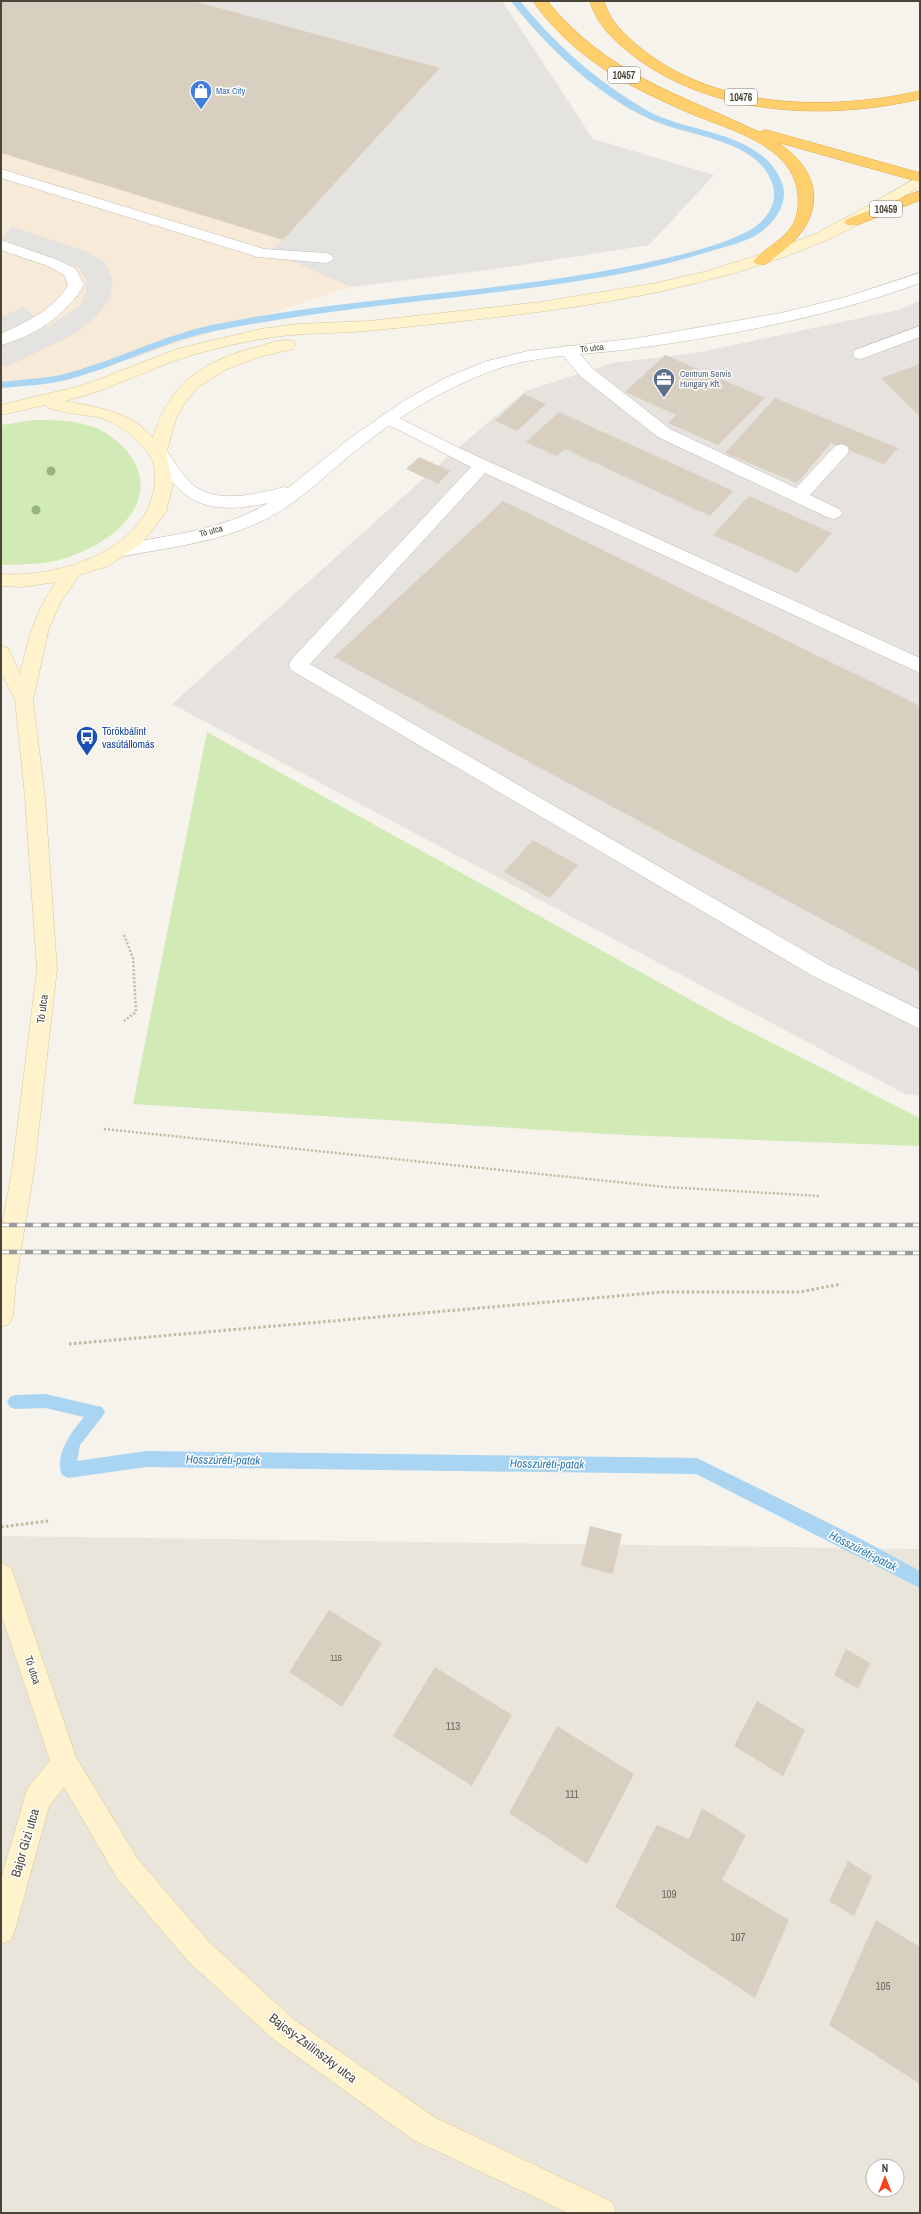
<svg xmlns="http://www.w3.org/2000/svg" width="921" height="2214" font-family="'Archivo Narrow',sans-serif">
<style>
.residential{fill:#eae5da;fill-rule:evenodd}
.commercial{fill:#f7ead8}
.industrial{fill:#e6e2dd}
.green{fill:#d2eab5}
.parking{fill:#e5e3e0}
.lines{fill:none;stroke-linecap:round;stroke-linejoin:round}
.stream{fill:#a9d4f2;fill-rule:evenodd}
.building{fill:#d8cfc1}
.lane-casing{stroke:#c2bbae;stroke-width:1}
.street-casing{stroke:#c2bbae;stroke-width:1}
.secondary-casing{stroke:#d6c79b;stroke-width:1}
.highway-casing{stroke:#e0a43c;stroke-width:1}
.path-far1{stroke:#c4b79f;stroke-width:2.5;stroke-dasharray:2 2;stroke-linecap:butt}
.path{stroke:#c4b79f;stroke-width:3;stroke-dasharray:2.5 2.5;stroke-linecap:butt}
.lane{fill:#fff;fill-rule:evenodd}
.street{fill:#fff;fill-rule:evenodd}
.secondary{fill:#fff3cd;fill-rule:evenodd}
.highway{fill:#ffcf6e;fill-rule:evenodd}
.rail-casing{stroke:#9a9a9a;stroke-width:4.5}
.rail{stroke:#fff;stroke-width:3;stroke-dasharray:8;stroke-linecap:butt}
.tree{fill:#97b381}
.labels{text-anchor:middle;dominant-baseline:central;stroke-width:3;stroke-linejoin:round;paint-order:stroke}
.far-shop-label{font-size:9px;fill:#366cbe;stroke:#fff;text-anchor:start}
.far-street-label{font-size:9px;fill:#4b4439;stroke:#fff}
.far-service-label{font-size:9px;fill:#4e5e75;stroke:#fff;text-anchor:start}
.number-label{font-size:9px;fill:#6e675b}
.shield{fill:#fff;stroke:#817c74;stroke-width:1}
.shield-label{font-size:10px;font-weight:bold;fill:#4b4439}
.transit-label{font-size:11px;fill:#164399;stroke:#fff;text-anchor:start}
.street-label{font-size:11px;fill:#4b4439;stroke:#fff}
.near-number-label{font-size:11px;fill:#6e675b}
.water-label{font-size:12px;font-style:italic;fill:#2e7ab2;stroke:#fff}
.near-street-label{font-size:13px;fill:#4b4439;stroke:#fff}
</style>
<rect width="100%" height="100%" fill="#f6f3ec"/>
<path class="residential" d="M1 1536 920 1549V2213H1ZM873 2166H897V2190H873Z"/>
<polygon class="commercial" points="1,1 502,1 593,139 714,175 649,245 495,269 351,287 72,378 1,384"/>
<polygon class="industrial" points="920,301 920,1096 905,1094 172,704 453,452 526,391 612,363 696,353 898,310"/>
<g class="green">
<path d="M34 420C57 420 82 420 102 431 135 449 155 485 128 518 115 536 94 547 74 555 51 565 26 564 2 565L1 425Z"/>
<polygon points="207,732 729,1021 920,1118 920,1146 624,1135 133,1104"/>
</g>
<g class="parking">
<polygon points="194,1 502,1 593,139 714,175 649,245 495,269 351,287 269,251 283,240 440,68"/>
<polygon points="12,227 88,252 106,263 113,283 108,302 95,318 73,335 6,367 1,363 1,317 23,307 48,327 80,306 86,293 86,279 79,268 1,240"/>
</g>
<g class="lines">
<g class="stream">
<path d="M511 1H520C552 40 589 75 633 102 644 109 656 116 669 120 708 134 765 138 782 183 790 204 772 226 755 236 741 243 725 247 711 251 675 262 639 271 603 277 474 299 343 305 215 331 164 341 119 366 70 379 48 385 24 386 1 388V382C22 379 44 379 64 374 115 361 161 336 212 325 348 297 488 294 625 267 660 260 722 247 752 229 766 220 778 204 773 186 761 142 697 137 662 124 605 103 547 48 511 1Z"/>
<path d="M45 1394 102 1407 105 1412 102 1417 80 1445 77 1461 146 1451 697 1458 861 1539 920 1571V1588L696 1474 146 1467 68 1478 62 1475C54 1455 72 1431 84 1417L45 1408 15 1409 10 1407 7 1402 10 1397 15 1395Z"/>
</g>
</g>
<g class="building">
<polygon points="1,1 194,1 440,68 283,240 1,153"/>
<polygon points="665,355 765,398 718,445 668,423 676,415 625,392"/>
<polygon points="920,364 920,417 881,378"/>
<polygon points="524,394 546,404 517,431 495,421"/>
<polygon points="775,398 898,448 884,464 831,443 797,483 725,453"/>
<polygon points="559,412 733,491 710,516 565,449 556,456 526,442"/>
<polygon points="419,457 450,471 438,484 406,469"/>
<polygon points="749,496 832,533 797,573 713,535"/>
<polygon points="503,501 920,706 920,972 334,657"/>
<polygon points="533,840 578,865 550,898 504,872"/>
<polygon points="590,1526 622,1534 613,1574 581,1566"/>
<polygon points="329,1610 382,1643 342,1707 289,1672"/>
<polygon points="846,1649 870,1663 858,1689 834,1675"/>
<polygon points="435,1667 512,1715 472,1786 393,1736"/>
<polygon points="757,1701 805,1730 783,1776 734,1746"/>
<polygon points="557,1726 634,1774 587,1864 509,1813"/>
<polygon points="702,1808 746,1835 722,1880 789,1920 755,1998 615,1907 657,1825 689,1839"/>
<polygon points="848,1861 872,1876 854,1916 829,1901"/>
<polygon points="876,1920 920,1947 920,2084 829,2025"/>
</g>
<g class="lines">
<g class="lane-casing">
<g id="lane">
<polygon points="1,169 264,249 326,253 331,255 334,258 331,261 326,263 258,257 1,178"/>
<path d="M1 240 58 260 76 269 84 285C66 315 35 336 1 345V334C27 321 53 311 68 285L64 275 48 266 1 250Z"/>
<polygon points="920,326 920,337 861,359 855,358 853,354 855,350"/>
<polygon points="568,346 574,347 592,368 670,429 796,488 835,446 841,444 847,446 849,450 847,454 810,495 839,509 842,513 839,517 833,519 827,517 658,437 580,376 560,351 562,347"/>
<polygon points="389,413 459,448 920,658 920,673 485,473 310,664 827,964 920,1010 920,1029 813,976 291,670 289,665 291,660 471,467 383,422 381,418 383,414"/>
</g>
</g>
<g class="street-casing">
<path id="street" d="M920 273V283C829 316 734 335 638 348 591 355 541 354 497 369 446 387 400 415 358 449 331 470 306 496 277 513 230 541 172 547 119 557L113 555 110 551 113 547 119 545C169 535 224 530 268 503 205 516 183 504 150 451L152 447 158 445 164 447C173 459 181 474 192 484 215 505 257 494 284 487L288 488 349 439 405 400 445 378 487 361 528 351 638 338 781 313 846 297Z"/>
</g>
<g class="secondary-casing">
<g id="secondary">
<path d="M920 176V186C890 205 860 225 827 240 685 301 529 314 377 330 343 334 308 332 274 337 241 342 206 350 174 361 137 375 103 392 65 401 97 407 132 412 153 438 168 384 204 360 257 347 268 344 281 338 293 341L295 345 293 349 259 357 227 369 198 387 187 400 177 416 166 453 173 484 166 512 142 543 108 566 79 575 61 602 49 628 33 700 45 797 57 969 34 1170 16 1281 13 1316 9 1324 1 1327V1231L12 1170 37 969 25 797 15 700 1 672V646L8 648 20 674C29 637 34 614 56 582L22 587 1 586V574C54 578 136 554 152 497 156 485 157 467 150 456 139 438 117 422 97 417 87 415 50 412 45 405L1 415V405L84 385 177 349 260 329 297 324 369 321 541 302 656 283 708 271 761 254 815 234 853 214Z"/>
<polygon points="1,1563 10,1567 14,1576 76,1757 137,1858 209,1942 293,2019 434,2117 612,2202 616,2213 568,2213 412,2139 273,2039 189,1962 117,1878 64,1787 49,1806 15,1930 11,1940 1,1944 1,1879 27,1789 50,1761 1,1614"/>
</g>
</g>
<g class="highway-casing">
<g id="highway">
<path d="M533 1H547C608 75 677 93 759 132L765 130 770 131 920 173V182L777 142C826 174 825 220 779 254 771 260 766 267 756 264L753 261 756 258C767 248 784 239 792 226 798 216 799 205 798 194 793 145 730 130 692 114 671 105 649 95 629 84 592 64 557 36 533 1Z"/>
<path d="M590 1H604C610 23 626 36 643 50 719 110 830 111 920 91V99C825 121 709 116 630 53 612 39 596 23 590 1Z"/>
<polygon points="920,191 920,200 857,225 847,225 844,222 847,219"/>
</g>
</g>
<g class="path-far1">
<polyline points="124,935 133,958 136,1012 124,1021"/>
<polyline points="104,1129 666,1187 820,1196"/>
</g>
<g class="path">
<polyline points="69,1344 663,1292 800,1292 841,1284"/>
<polyline points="1,1527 48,1521"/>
</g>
<use href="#lane" class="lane"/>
<use href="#street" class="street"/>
<use href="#secondary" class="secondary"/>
<use href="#highway" class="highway"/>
<g class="rail-casing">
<g id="rail">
<polyline points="1,1225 920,1225"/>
<polyline points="1,1252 920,1253"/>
</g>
</g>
<use href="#rail" class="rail"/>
</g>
<g class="tree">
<circle cx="51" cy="471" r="4.5"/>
<circle cx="36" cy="510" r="4.5"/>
</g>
<defs>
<g id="shop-pin" transform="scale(1.15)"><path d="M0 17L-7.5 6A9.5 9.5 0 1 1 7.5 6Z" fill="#3f7fe0" stroke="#fff"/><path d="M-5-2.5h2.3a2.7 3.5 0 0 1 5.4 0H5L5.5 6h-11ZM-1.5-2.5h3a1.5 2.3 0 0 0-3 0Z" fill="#fff"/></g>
<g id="office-pin" transform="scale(1.15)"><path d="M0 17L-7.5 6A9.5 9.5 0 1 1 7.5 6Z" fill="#5c6f8a" stroke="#fff"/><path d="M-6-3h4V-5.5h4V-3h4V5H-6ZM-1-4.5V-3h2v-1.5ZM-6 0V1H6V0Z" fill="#fff"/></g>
<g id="bus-pin" transform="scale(1.15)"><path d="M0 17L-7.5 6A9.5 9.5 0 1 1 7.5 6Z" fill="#1a4fb4" stroke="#fff"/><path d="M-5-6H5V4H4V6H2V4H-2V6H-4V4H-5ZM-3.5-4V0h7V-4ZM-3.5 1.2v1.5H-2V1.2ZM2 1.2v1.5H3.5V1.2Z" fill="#fff"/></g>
</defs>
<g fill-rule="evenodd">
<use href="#shop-pin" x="201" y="91"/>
<use href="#office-pin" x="664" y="379"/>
<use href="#bus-pin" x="87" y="737"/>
</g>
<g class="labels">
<g class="far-shop-label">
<text x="216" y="91">Max City</text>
</g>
<g class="far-street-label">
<text transform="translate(592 348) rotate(-7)">Tó utca</text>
<text transform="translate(211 531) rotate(-15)">Tó utca</text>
</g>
<g class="far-service-label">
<text x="680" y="374">Centrum Servis<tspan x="680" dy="10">Hungary Kft.</tspan></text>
</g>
<g class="number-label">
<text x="336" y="1658">115</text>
</g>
<g class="shield">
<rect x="608" y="67" width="32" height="16" rx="3"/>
<rect x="725" y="89" width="32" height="16" rx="3"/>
<rect x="870" y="201" width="32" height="16" rx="3"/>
</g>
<g class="shield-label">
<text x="624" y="75">10457</text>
<text x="741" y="97">10476</text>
<text x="886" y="209">10459</text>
</g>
<g class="transit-label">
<text x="102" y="731">Törökbálint<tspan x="102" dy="13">vasútállomás</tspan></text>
</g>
<g class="street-label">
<text transform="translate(42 1009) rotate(-83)">Tó utca</text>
<text transform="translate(33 1670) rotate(71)">Tó utca</text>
</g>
<g class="near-number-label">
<text x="453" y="1726">113</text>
<text x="572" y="1794">111</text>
<text x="669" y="1894">109</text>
<text x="738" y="1937">107</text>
<text x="883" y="1986">105</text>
</g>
<g class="water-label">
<text transform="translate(223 1460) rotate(1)">Hosszúréti-patak</text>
<text transform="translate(547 1464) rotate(1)">Hosszúréti-patak</text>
<text transform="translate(863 1551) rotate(27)">Hosszúréti-patak</text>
</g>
<g class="near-street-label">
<text transform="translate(25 1843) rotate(-74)">Bajor Gizi utca</text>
<text transform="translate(313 2048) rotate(37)">Bajcsy-Zsilinszky utca</text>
</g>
</g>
<rect width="921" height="2214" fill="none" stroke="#4b4439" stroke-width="4"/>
<g transform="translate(885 2178)"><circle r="19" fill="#ffffff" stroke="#b7b4b0"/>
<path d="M0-3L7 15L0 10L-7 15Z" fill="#fc3f1d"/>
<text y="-6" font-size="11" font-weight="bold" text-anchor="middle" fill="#4b4439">N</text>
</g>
</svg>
